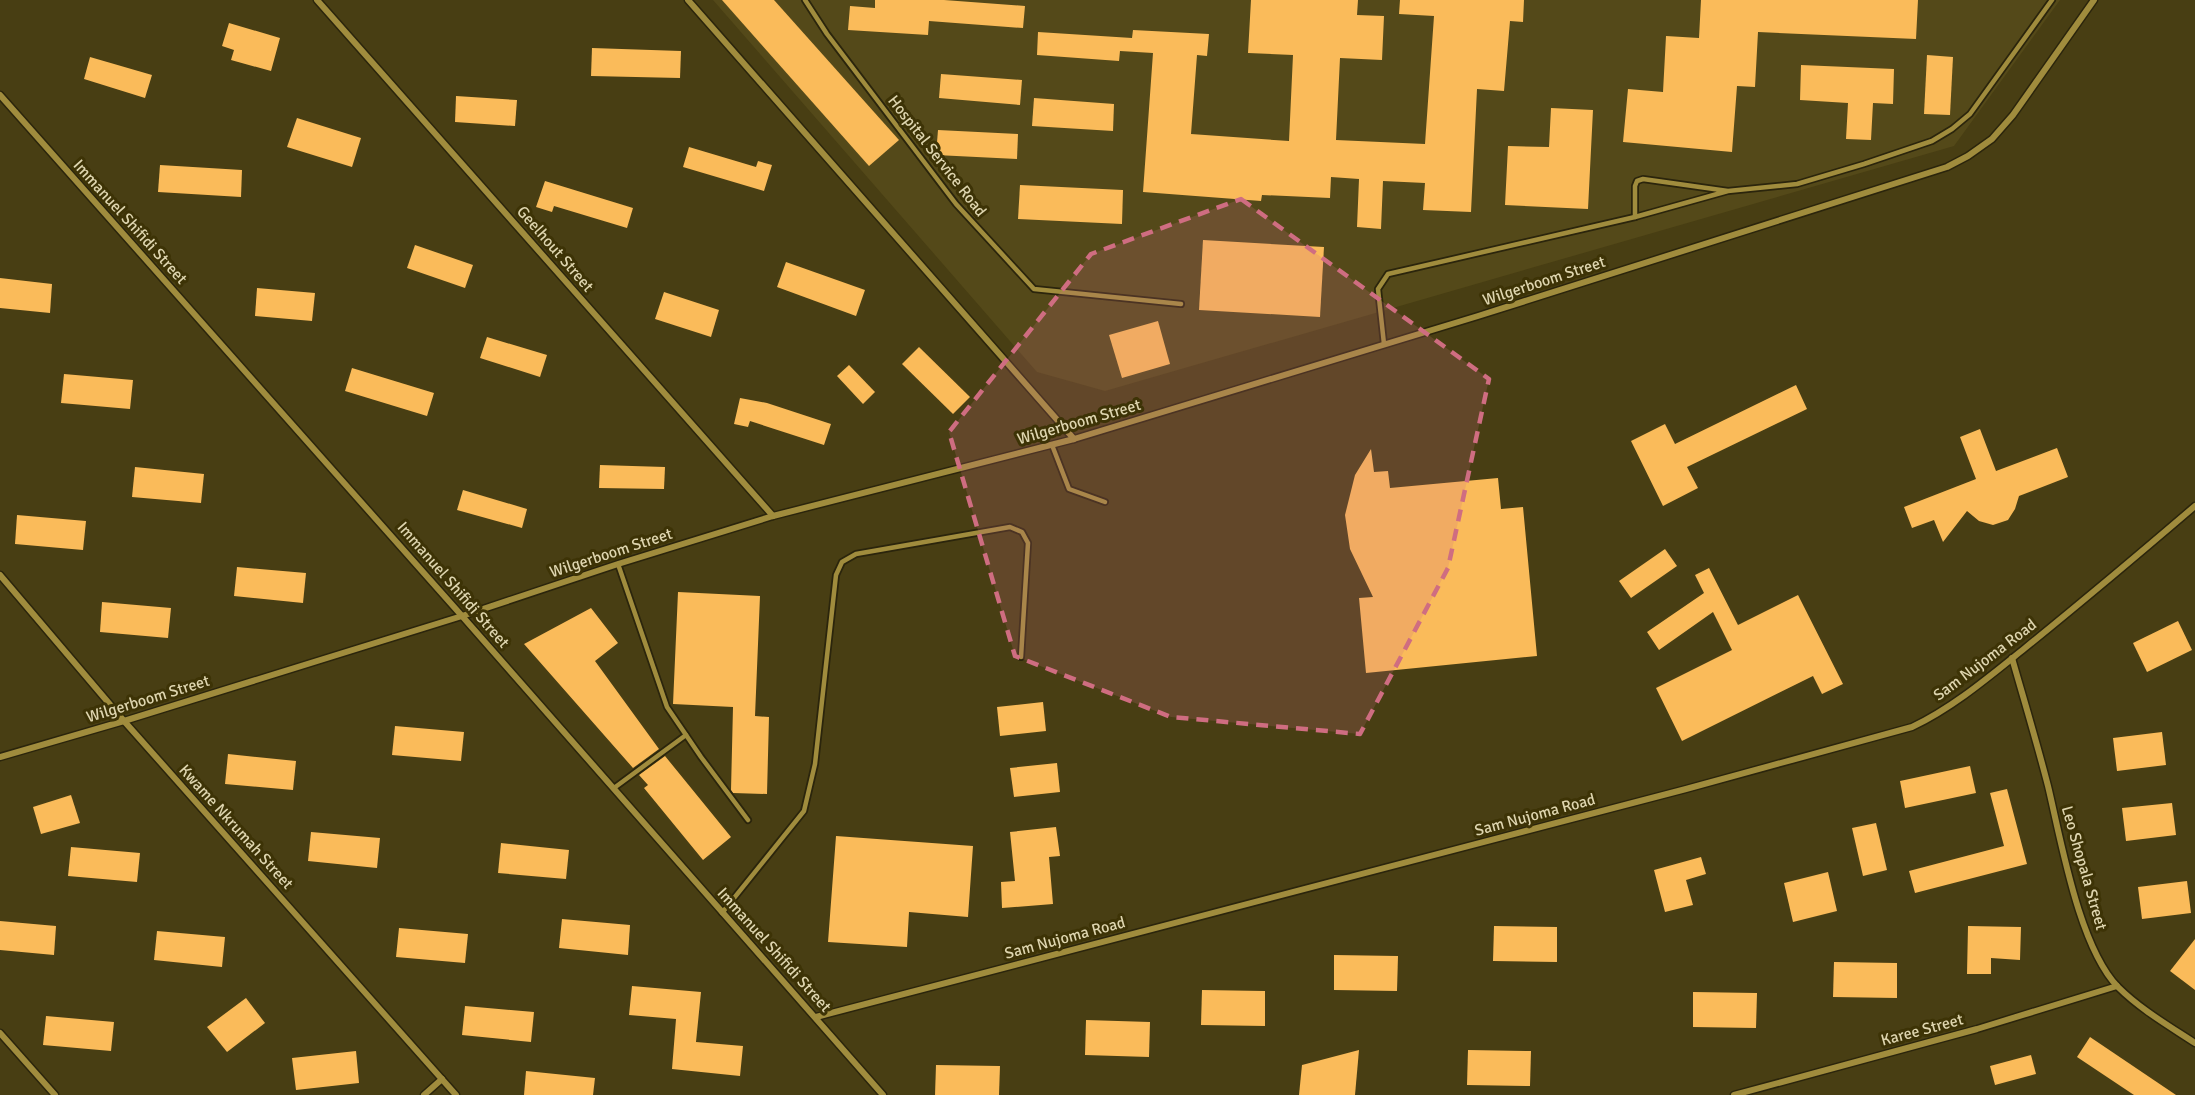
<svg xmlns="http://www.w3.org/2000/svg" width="2195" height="1095" font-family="Signika,sans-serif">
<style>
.built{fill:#544919}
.building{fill:#fabb5a}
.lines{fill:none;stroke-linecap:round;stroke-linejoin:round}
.service-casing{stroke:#2b250c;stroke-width:8}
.minor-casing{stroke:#2b250c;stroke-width:9}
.service{stroke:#a08c3d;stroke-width:4.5}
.minor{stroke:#a08c3d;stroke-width:6}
.marked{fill:#cf6d81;fill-opacity:0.2;stroke:#cf6d81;stroke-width:4.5;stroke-dasharray:12 8;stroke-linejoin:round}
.labels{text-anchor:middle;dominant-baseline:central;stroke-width:6;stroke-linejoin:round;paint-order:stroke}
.street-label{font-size:16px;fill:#ded5af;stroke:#3d3306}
</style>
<rect width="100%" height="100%" fill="#483e13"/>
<polygon class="built" points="713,0 2060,0 1954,146 1105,391 1037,372"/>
<g class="building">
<polygon points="722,0 774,0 899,140 869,166"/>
<polygon points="875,0 944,0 1025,6 1023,28 929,21 928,35 848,30 850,6 875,8"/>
<polygon points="1251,0 1358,0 1357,15 1384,16 1382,60 1340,58 1336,140 1425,144 1434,16 1399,14 1400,0 1524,0 1523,22 1510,21 1504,91 1477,89 1471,212 1423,210 1425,183 1383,181 1381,229 1357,227 1359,179 1331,177 1330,198 1262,195 1261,201 1143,192 1153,53 1120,51 1119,61 1037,55 1038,32 1132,38 1133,30 1209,34 1207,56 1197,55 1191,134 1289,141 1293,55 1248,53"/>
<polygon points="1701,0 1918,0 1916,39 1758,32 1755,87 1737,86 1732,152 1623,142 1628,89 1663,92 1666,36 1699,38"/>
<polygon points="229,23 280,38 271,71 231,60 234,50 222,46"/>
<polygon points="592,48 681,51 680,78 591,76"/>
<polygon points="1927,55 1953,57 1950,115 1924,114"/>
<polygon points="90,57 152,75 145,98 84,79"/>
<polygon points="1801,65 1894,69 1893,104 1873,103 1871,140 1846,139 1848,103 1800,100"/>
<polygon points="941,74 1022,80 1020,105 939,98"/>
<polygon points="456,96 517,100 515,126 455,122"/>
<polygon points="1034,98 1114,104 1113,131 1032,126"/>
<polygon points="1551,108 1593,110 1588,209 1505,205 1508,146 1549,147"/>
<polygon points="297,118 361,138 352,167 287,147"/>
<polygon points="938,130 1018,134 1017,159 936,155"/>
<polygon points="689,147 756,167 758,161 772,165 764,191 683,167"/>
<polygon points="160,165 242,170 241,197 158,192"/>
<polygon points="545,181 633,208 627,228 554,206 552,212 536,207"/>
<polygon points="1020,185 1123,190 1122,224 1018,219"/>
<polygon points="1203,240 1324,247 1320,317 1199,310"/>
<polygon points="415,245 473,265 465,288 407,268"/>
<polygon points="786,262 865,290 856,316 777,287"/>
<polygon points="0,278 52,284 50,313 0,308"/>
<polygon points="257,288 315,293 312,321 255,316"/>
<polygon points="664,292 719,310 711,337 655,319"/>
<polygon points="1158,321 1170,364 1122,378 1109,335"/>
<polygon points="487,337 547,355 540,377 480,358"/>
<polygon points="919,347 970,397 953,414 902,364"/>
<polygon points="849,365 875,392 863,404 837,376"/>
<polygon points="352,368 434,393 427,416 345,391"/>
<polygon points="64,374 133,380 130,409 61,403"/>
<polygon points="1796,385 1807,409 1687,467 1698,488 1663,506 1631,441 1665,424 1675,444"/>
<polygon points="740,398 767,403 831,424 824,445 750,421 748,427 734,424"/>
<polygon points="1980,429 1996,471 2057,448 2068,477 2019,496 2015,509 2008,520 1993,525 1979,521 1967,511 1943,542 1934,520 1912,528 1904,507 1976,479 1960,437"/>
<polygon points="1371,449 1374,472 1388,471 1390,488 1498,478 1501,509 1523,507 1537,656 1366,673 1359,598 1373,597 1350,549 1345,515 1355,475"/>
<polygon points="600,465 665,467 664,489 599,488"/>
<polygon points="135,467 204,474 201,503 132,497"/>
<polygon points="463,490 527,509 522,528 457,510"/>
<polygon points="17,515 86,521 83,550 15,544"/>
<polygon points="1665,549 1677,566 1631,598 1619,581"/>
<polygon points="237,567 306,573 303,603 234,596"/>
<polygon points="1709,568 1738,625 1798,595 1843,684 1822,694 1813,676 1682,741 1656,688 1732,650 1713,612 1659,650 1647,632 1704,593 1695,575"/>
<polygon points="678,592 760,596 755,716 769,717 767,794 733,793 731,790 733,707 673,704"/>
<polygon points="102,602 171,608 168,638 100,632"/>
<polygon points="591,608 618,643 595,661 659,749 633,768 524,644"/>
<polygon points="2178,621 2192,650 2147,672 2133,643"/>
<polygon points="1043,702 1046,731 1000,736 997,707"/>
<polygon points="395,726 464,732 461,761 392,755"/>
<polygon points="2162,732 2166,765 2117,771 2113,738"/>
<polygon points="228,754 296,761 293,790 225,784"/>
<polygon points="665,756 731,837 703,860 644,788 648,785 639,775"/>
<polygon points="1057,763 1060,792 1014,797 1010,768"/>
<polygon points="1970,766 1976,793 1905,808 1900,781"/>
<polygon points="2007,789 2027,864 1915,893 1909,871 2004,846 1990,793"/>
<polygon points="71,795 80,823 41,834 33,807"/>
<polygon points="2172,803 2176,835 2126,841 2122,808"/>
<polygon points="1876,823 1887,870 1863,876 1852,828"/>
<polygon points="1056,827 1060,856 1049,857 1053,904 1002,908 1001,882 1015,881 1010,832"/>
<polygon points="311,832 380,838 377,868 308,861"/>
<polygon points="836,836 973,846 968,917 909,912 907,947 828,942"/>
<polygon points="501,843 569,850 566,879 498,873"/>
<polygon points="71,847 140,853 137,882 68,876"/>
<polygon points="1701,857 1706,874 1686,880 1693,905 1665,912 1654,870"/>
<polygon points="1828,872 1837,911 1793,922 1784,883"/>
<polygon points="2187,881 2191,913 2142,919 2138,887"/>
<polygon points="562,919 630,925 628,955 559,948"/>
<polygon points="0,921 56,926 54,955 0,950"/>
<polygon points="1494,926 1557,927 1557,962 1493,961"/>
<polygon points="1968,926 2021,927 2020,960 1991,958 1991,974 1967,974"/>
<polygon points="399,928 468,934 465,963 396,957"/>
<polygon points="157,931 225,937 222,967 154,960"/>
<polygon points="2195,939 2195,990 2170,971"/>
<polygon points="1334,955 1398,956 1397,991 1334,990"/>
<polygon points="1834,962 1897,963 1897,998 1833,997"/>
<polygon points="632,986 701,992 696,1042 743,1046 740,1076 672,1069 676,1019 629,1015"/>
<polygon points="1202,990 1265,991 1265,1026 1201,1025"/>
<polygon points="1693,992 1757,993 1756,1028 1693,1027"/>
<polygon points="246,998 265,1023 227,1052 207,1027"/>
<polygon points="465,1006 534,1012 531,1042 462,1035"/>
<polygon points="46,1016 114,1022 111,1051 43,1045"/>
<polygon points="1086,1020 1150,1022 1149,1057 1085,1055"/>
<polygon points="2090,1037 2176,1095 2134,1095 2077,1057"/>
<polygon points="1359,1050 1355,1095 1299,1095 1302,1065"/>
<polygon points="1468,1050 1531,1051 1530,1086 1467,1085"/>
<polygon points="356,1051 359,1083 296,1090 292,1058"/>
<polygon points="2031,1055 2036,1074 1995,1085 1990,1066"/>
<polygon points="936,1065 1000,1066 999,1095 935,1095"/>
<polygon points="526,1071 595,1078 593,1095 524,1095"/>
</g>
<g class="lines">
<g class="service-casing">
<g id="service">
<polyline points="805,0 827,34 956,204 1034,289 1181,304"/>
<polyline points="1728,191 1643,179 1637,181 1635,186 1635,217 1728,191 1797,184 1864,164 1932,141 1952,129 1970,114 2052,0"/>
<polyline points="1384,344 1378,289 1388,274 1635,217"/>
<polyline points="1052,445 1069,489 1105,502"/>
<polyline points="618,564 667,707 701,757 748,820"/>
<polyline points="614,788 686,735"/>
<polyline points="722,913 804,811 815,764 836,575 842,562 856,554 1010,527 1022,532 1028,543 1021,657"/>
</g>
</g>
<g class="minor-casing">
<g id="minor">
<polyline points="317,0 773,516"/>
<polyline points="688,0 1074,439"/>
<polyline points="0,95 462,616 883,1095"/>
<polyline points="0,575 124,721 456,1095"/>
<path d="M2012 658C2024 700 2037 743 2048 786 2061 840 2079 947 2118 987 2140 1009 2169 1026 2195 1043"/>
<polyline points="0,757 124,721 462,616 618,564 773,516 1074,439 1478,316 1947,167 1968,156 1992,139 2013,115 2094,0"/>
<path d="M816 1017 1686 789 1912 727C1954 707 1990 676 2025 648 2083 601 2139 554 2195 506"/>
<polyline points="0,1033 55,1095"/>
<polyline points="424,1095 442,1079"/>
<polyline points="1734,1095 1977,1029 2117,986"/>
</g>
</g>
<use href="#service" class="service"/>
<use href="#minor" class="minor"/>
</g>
<path class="marked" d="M1241 199 1489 379 1448 568 1360 734 1171 717 1015 656 949 432 1091 254Z"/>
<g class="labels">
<g class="street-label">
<text transform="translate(937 156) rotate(52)">Hospital Service Road</text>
<text transform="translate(130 222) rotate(48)">Immanuel Shifidi Street</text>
<text transform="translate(555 249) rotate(49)">Geelhout Street</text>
<text transform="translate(1544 281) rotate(-18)">Wilgerboom Street</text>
<text transform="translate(1079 422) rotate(-16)">Wilgerboom Street</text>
<text transform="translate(611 553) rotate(-18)">Wilgerboom Street</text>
<text transform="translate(453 585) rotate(49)">Immanuel Shifidi Street</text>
<text transform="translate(1985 660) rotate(-37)">Sam Nujoma Road</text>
<text transform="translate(148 699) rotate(-17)">Wilgerboom Street</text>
<text transform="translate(1535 815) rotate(-15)">Sam Nujoma Road</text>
<text transform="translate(236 827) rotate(48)">Kwame Nkrumah Street</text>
<text transform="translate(2084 868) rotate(74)">Leo Shopala Street</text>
<text transform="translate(1065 938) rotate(-15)">Sam Nujoma Road</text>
<text transform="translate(774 950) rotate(48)">Immanuel Shifidi Street</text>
<text transform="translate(1922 1030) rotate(-15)">Karee Street</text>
</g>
</g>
</svg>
